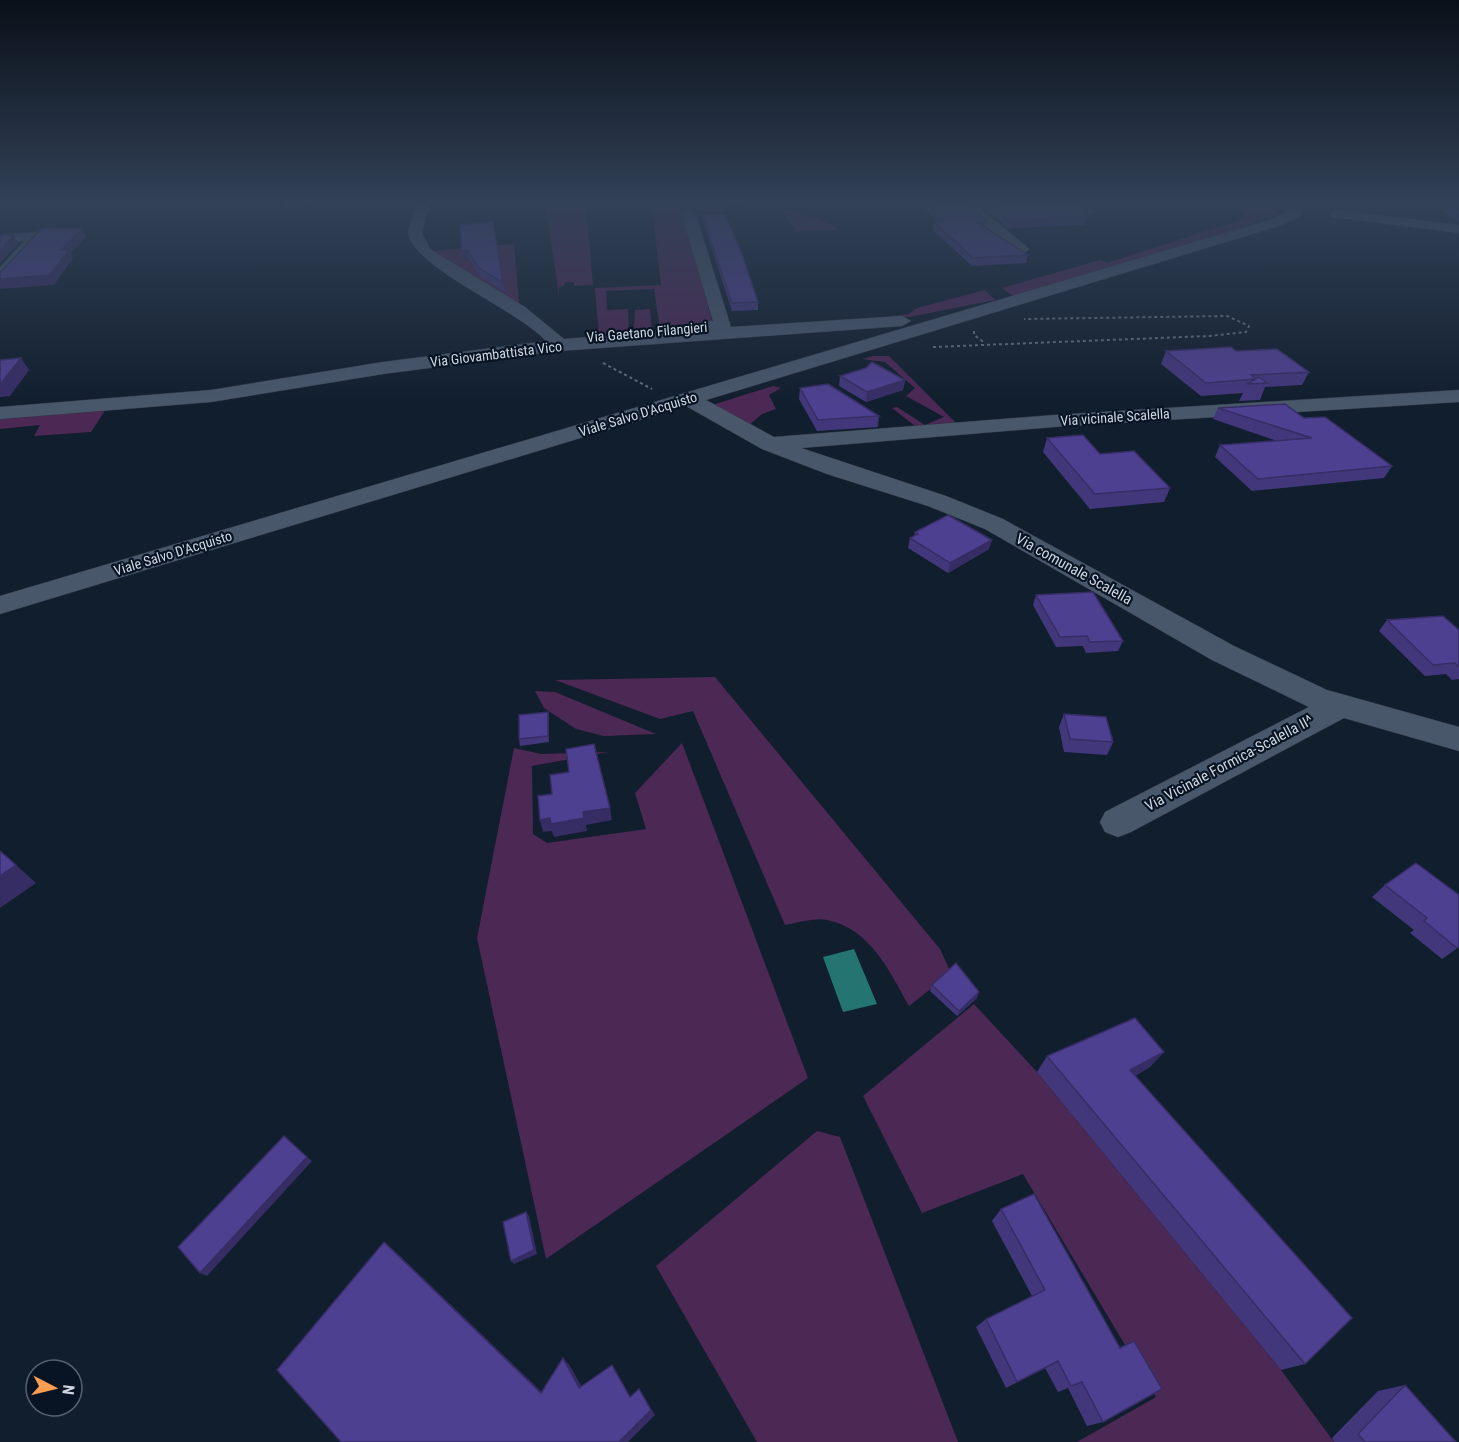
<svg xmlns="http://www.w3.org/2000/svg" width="1459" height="1442" font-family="'Roboto Condensed',sans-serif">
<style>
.green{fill:#4c2854}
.water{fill:#247571}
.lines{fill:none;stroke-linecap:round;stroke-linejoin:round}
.minor-casing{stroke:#323946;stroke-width:1}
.path{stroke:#646f7d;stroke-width:2;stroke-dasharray:3 3;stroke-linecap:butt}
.minor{fill:#49576b;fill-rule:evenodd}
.wall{fill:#43377c}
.shaded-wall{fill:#372d65}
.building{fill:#4e4090;stroke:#372d65;stroke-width:1.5}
.labels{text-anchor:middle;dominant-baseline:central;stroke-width:4.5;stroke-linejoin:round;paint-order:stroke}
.far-street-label{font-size:14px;fill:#ced6e1;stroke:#081424}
.street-label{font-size:15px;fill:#ced6e1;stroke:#081424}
</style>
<rect width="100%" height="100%" fill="#111e2e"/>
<g class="green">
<polygon points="604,202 754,202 725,204 728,211 682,211 713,325 660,329 654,289 606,291 607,310 628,309 629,331 599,335 595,288 661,285 652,210 604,207"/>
<path d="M1229 202C1245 202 1269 199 1278 214L1210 239 1013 296 1002 288 1100 260 1107 263 1240 220 1245 214Z"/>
<polygon points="545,203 586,205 593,285 574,286 574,282 565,282 564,286 559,287 559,295"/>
<polygon points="791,210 833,225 838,230 796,231 782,211"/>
<polygon points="514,244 519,304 430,251"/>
<polygon points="985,290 995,300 909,317 878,318 909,314 917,308"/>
<polygon points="650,309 652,331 634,332 635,310"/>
<polygon points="873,356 889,356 958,425 919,429 892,408 897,407 925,425 944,417 906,396 915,388 885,362 862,359"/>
<polygon points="773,386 781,388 769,395 776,409 762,414 748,426 712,405"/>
<polygon points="106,409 91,432 34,436 40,425 0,429 0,417"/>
<path d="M715 677 940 949 951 973 909 1006C889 971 871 929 827 920 815 917 797 923 785 925L693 711 660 719 555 680Z"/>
<polygon points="535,691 555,692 656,734 604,736 576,729 544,708"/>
<polygon points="682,743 808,1078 546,1259 477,938 514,748 541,754 608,752 532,766 533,834 547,843 646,829 635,793"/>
<polygon points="974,1004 1037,1072 1281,1370 1334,1442 1077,1442 1156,1397 1023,1174 922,1213 863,1096"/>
<polygon points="817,1131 840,1137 958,1442 757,1442 656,1266"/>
</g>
<polygon class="water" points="854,949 877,1004 843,1012 823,957"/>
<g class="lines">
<g class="minor-casing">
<g id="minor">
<polygon points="284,202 305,202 288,209 281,205"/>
<path d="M416 202H430L422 233 430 249 525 307 564 339 689 330 690 324 713 321 681 212 688 208 695 212 731 327 902 316 911 321 902 326 559 351 383 374 211 402 0 419V407L211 390 383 362 546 341C517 309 415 269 408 233Z"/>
<polygon points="958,202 973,202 1026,246 1029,249 1026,252 1016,252"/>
<polygon points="1073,202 1088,202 1097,210 1090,214"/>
<polygon points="1297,206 1304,210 1301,216 1282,225 706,400 774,437 1054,415 1459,390 1459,402 1054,427 801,448 946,496 1003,519 1234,646 1327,690 1459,727 1459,751 1344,718 1131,832 1118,837 1105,832 1100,822 1105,812 1309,707 1212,660 985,529 928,506 827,474 762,449 686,406 0,614 0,596 1272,219"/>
<polygon points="1337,210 1459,225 1459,233 1332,217 1330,214"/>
<polygon points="37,232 44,236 42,239 6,279 0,281 0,267 24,241 0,243 0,235"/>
</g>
</g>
<g class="path">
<polyline points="974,331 974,335 985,343"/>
<polyline points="933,347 1209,336 1246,332 1249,326 1227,316 1024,319"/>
<polyline points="603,363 652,389"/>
</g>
<use href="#minor" class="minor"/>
</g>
<g class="wall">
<polygon points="917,202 964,202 988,221 986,228 1028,255 1026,263 972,266 933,230 934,222 937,222"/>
<polygon points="976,202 1077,202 1087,210 1086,212 1088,214 1084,225 1008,228"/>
<polygon points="1450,202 1459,202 1459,221 1444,212"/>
<polygon points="702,215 758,302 758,310 732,311 703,222"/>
<polygon points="493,221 505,292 481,277 469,259 464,259 462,251"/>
<polygon points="1166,351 1236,351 1309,372 1302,385 1265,387 1260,400 1239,401 1243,393 1201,396 1161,364"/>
<polygon points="840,376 905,380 903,390 866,402 839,386"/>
<polygon points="800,388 879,416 878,427 817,431 799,399"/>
<polygon points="1218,408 1304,418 1392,466 1384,478 1252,491 1215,457 1220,445 1277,441 1213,419"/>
<polygon points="1047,438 1100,454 1170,488 1164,502 1090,509 1043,452"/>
<polygon points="915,532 989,549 948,573 908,548 910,538 914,536"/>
<polygon points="1036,595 1123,641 1118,651 1086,653 1083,646 1056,647 1033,605"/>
<polygon points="1387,620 1459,630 1459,679 1452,680 1446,674 1425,676 1379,631"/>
<polygon points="548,712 549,718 549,742 520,746 519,739"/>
<polygon points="1064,714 1113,742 1107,755 1064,752 1059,727"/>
<polygon points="1385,885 1459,895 1459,947 1442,959 1410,933 1414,930 1372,897"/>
<polygon points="932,985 977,998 957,1016 930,991"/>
<polygon points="1047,1056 1150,1067 1135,1076 1305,1364 1281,1370 1037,1072"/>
<polygon points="1001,1209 1120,1347 1134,1341 1103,1422 1087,1426 1068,1388 1058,1392 1045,1368 1006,1388 976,1327 986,1319 1032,1296 992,1221"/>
<polygon points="1405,1385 1456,1442 1334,1442 1332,1438 1378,1391"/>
</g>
<g class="shaded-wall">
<polygon points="82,229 86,237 71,253 73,258 54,285 0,289 0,279 61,250"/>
<polygon points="14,235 18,244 0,264 0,250"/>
<polygon points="467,250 469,259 464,259 462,251"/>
<polygon points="21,358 29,370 10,396 0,397 0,383"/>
<polygon points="905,380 903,390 866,402 867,392"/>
<polygon points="992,540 989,549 948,573 950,563"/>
<polygon points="548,712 549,718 549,742 548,736"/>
<polygon points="610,808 612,820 586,825 587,831 554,837 552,831 543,832 540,820"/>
<polygon points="16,865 36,883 0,908 0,876"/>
<polygon points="979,992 977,998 957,1016 959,1011"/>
<polygon points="1164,1052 1150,1067 1117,1086 1130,1070"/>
<polygon points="307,1157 312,1161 207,1276 200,1273"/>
<polygon points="526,1212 529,1216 537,1254 514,1264 511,1261"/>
<polygon points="384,1242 397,1253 549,1399 541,1393"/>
<polygon points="563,1358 570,1366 586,1394 579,1388"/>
<polygon points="639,1389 655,1415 628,1442 619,1442"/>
</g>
<g class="building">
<polygon points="925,202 964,202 988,221 976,222 1028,255 973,258 934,222 945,221"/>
<polygon points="987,202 1077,202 1087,210 1083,210 1088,214 1082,214 1086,217 1010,221"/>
<polygon points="1450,202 1459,202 1459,210 1449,203"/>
<polygon points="725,214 742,254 758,302 732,303 702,215"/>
<polygon points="493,221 503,283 479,268 467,250 462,251 460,225"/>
<polygon points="42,228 82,229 61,250 69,250 50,275 0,279 0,272 2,271"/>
<polygon points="0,235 14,235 0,250"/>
<polygon points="1231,347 1236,351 1277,349 1309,372 1251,375 1256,379 1206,383 1166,351"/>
<polygon points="21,358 1,383 0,383 0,360"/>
<polygon points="872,362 905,380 867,392 840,376 866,368"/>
<polygon points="1259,377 1267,383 1247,384"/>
<polygon points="828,384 879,416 818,420 800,388"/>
<polygon points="1285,404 1304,418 1325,417 1392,466 1258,479 1220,445 1312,438 1218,408"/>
<polygon points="1083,435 1100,454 1134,451 1170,488 1095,494 1047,438"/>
<polygon points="948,515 992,540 950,563 910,538 918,534 915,532"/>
<polygon points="1093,592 1123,641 1090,642 1087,636 1060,637 1036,595"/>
<polygon points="1443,616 1459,630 1459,667 1455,663 1433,665 1387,620"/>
<polygon points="548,712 548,736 519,739 519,715"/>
<polygon points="1064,714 1106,717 1113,742 1070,739"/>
<polygon points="594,744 610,808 583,812 584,818 551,824 550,818 540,820 538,796 552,794 550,775 569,772 566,749"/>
<polygon points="0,851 16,865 0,876"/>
<polygon points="1416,863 1459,895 1459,946 1457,948 1424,921 1427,918 1385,885"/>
<polygon points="956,963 979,992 959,1011 932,985"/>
<polygon points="1135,1018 1164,1052 1130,1070 1352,1318 1305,1364 1047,1056"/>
<polygon points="284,1136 307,1157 200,1273 178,1247"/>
<polygon points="1034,1194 1120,1348 1134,1341 1162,1389 1103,1422 1082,1382 1071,1386 1058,1361 1017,1382 986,1319 1045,1290 1001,1209"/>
<polygon points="526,1212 534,1250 511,1261 503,1222"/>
<polygon points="384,1242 541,1393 563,1358 579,1388 612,1365 630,1397 639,1389 651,1410 619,1442 341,1442 277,1370"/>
<polygon points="1405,1385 1456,1442 1365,1442 1358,1434"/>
</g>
<linearGradient id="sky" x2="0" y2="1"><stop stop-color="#091019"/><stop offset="0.5" stop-color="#324157"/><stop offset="1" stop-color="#324157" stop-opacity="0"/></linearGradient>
<rect width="1459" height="404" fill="url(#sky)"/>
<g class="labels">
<g class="far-street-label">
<text transform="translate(647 332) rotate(-5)">Via Gaetano Filangieri</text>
<text transform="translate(496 354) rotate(-7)">Via Giovambattista Vico</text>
<text transform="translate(638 414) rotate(-17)">Viale Salvo D'Acquisto</text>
<text transform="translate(1115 417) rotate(-4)">Via vicinale Scalella</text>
<text transform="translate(173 553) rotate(-17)">Viale Salvo D'Acquisto</text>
</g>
<g class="street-label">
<text transform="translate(1074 569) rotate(29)">Via comunale Scalella</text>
<text transform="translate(1229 763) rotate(-28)">Via Vicinale Formica-Scalella II^</text>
</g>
</g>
<g transform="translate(54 1388) rotate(97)"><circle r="28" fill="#081424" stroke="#576270" stroke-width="1.5"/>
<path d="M0-4.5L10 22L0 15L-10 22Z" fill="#fb9e51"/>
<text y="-9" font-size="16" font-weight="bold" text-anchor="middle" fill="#ced6e1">N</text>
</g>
</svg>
